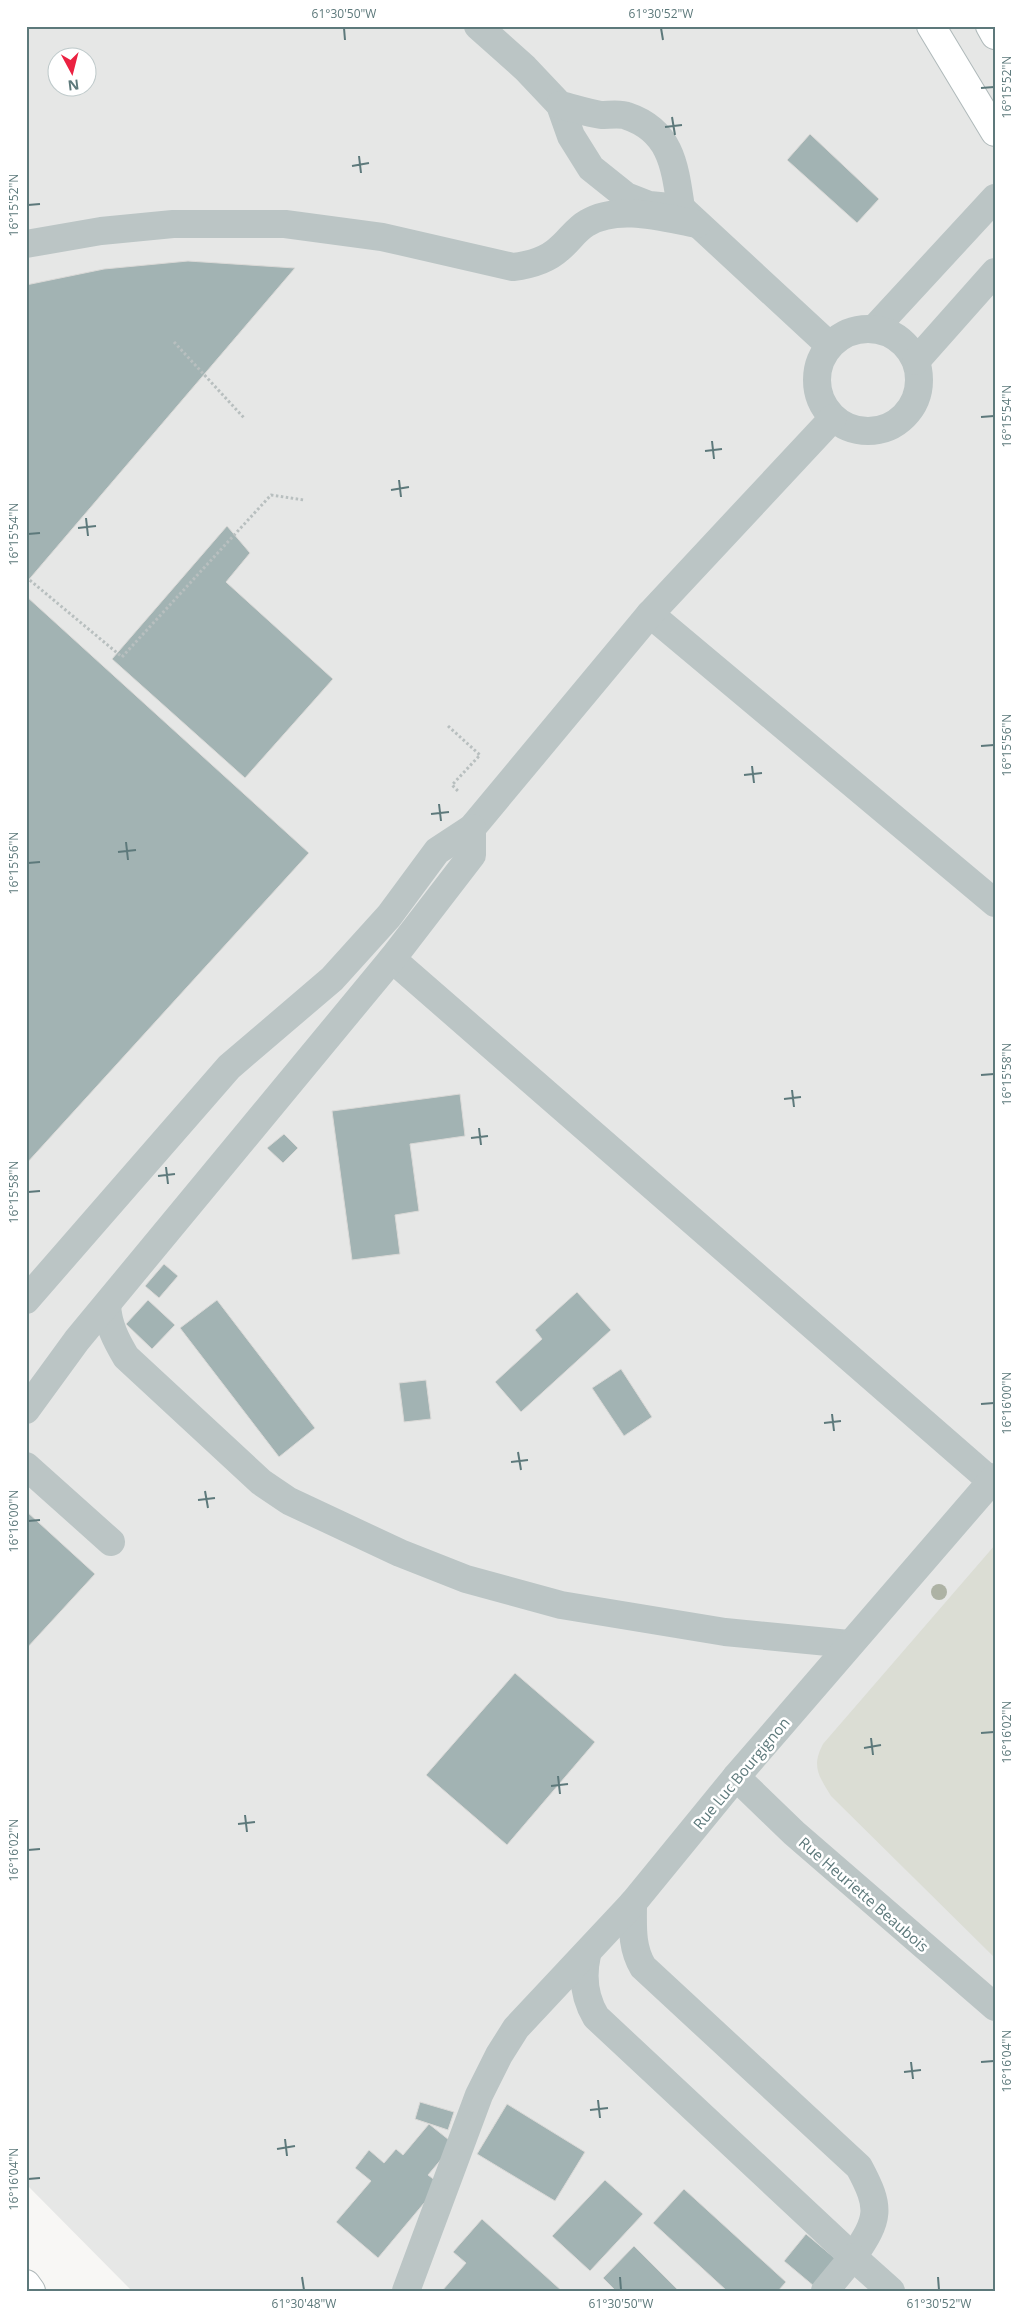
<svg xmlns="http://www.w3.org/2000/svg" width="1021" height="2317" font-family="'Open Sans',sans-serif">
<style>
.built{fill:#e6e7e6;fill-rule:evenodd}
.green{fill:#dbddd4}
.building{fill:#a2b3b3;stroke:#dad9d7}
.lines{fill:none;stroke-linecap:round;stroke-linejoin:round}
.major-casing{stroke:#afb9ba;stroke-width:30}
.highway-casing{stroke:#afb8b9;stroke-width:30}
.path{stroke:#b8bfbf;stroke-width:3;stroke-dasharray:2.5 2.5;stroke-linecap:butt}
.minor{stroke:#bbc5c5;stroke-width:28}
.major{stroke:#fff;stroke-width:28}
.highway{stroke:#fff;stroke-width:28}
.tree{fill:#adb2a4}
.ticks{fill:none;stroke:#5d797b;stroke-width:2}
.labels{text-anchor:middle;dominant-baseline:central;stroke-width:5;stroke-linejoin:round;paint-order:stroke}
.street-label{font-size:15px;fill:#5d797b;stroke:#fff}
.neatline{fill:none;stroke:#5d797b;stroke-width:2}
.ticks-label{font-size:12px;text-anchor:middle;fill:#5d797b}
</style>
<rect width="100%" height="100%" fill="#f8f7f5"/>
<path class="built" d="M26 26H995V2291H132L26 2184ZM58 58H88V88H58Z"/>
<path class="green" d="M995 1545V1958L831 1796C819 1776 811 1767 823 1744Z"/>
<g class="building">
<polygon points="810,134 879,199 857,223 787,160"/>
<polygon points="188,261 295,268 26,583 26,285 104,269"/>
<polygon points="227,526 250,553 226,582 333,679 245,778 112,659"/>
<polygon points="26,596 309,853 26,1164"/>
<polygon points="460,1094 465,1136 410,1144 419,1211 395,1215 400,1254 352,1260 332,1111"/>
<polygon points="284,1134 298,1148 283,1163 267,1148"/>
<polygon points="164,1264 178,1276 159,1298 145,1286"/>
<polygon points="577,1292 611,1330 521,1412 495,1382 542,1339 535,1330"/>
<polygon points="148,1300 175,1325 152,1349 126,1324"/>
<polygon points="217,1300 315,1428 279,1457 180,1328"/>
<polygon points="621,1369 652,1417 624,1436 592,1388"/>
<polygon points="426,1380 431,1419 404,1422 399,1383"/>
<polygon points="26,1511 95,1574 26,1649"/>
<polygon points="515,1673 595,1742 507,1845 426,1775"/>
<polygon points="420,2102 454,2112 448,2130 415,2119"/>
<polygon points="507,2104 585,2152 555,2201 477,2154"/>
<polygon points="429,2124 454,2144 428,2175 440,2184 378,2258 336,2222 371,2181 355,2168 369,2150 384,2163 396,2149 403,2155"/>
<polygon points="605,2180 643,2214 590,2271 552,2236"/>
<polygon points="684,2189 786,2282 778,2291 727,2291 653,2223"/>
<polygon points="482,2219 562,2291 442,2291 466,2263 453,2252"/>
<polygon points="806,2234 837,2260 815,2287 784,2261"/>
<polygon points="634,2246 679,2291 616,2291 603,2278"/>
</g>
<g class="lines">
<g class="major-casing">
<g id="major">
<polyline points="931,26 995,132"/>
<polyline points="990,26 995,35"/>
</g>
</g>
<g class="highway-casing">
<polyline id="highway" points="26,2284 31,2291"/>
</g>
<g class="path">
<polyline points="174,342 245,419"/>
<polyline points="26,577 122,657 271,495 304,500"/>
<polyline points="448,726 480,755 452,785 459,792"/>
</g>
<g class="minor">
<polyline points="478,26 525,68 560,105 571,136 591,168 626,196 649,205 681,208 829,345"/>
<path d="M560 105C573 108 587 113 601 115 609 115 620 113 627 116 672 131 675 168 681 208"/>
<path d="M26 244 101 231 173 224H285L382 237 513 267C530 265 546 261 559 249 569 241 576 229 587 223 618 204 664 218 697 224"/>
<polyline points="874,329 995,198"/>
<circle cx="868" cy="380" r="51"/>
<polyline points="916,361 995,272"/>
<polyline points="650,614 995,903"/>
<polyline points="392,959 991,1481"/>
<polyline points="26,1300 229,1067 332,979 389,916 437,851 472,828 650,614 833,418"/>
<path d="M107 1305C108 1325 116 1340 126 1357L261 1482 289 1501 400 1553 466 1579 561 1605 725 1632 849 1644"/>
<polyline points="26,1410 77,1340 392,959 472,855 472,828"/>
<polyline points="26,1466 111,1542"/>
<polyline points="736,1777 794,1833 995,2007"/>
<path d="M587 1955C582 1977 584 1997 596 2017L853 2257C880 2218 881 2208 859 2167L643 1967C631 1947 633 1926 633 1903"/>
<polyline points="406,2291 479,2095 499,2055 516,2028 633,1903 736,1777 995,1477"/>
<polyline points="825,2291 853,2257 891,2291"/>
</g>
<use href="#major" class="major"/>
<use href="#highway" class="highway"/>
</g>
<circle class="tree" cx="939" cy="1592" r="8"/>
<path class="ticks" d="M344 28 345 40M661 28 663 40M981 88 994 87M672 117 675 135M665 127 682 125M359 156 361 173M352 166 369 163M28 205 40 204M981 417 994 416M712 441 714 459M705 451 722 449M399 480 401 497M391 490 409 487M86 518 88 536M78 528 96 526M28 534 40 533M981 746 994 745M752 766 754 783M744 775 762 773M439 804 441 821M431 814 449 812M126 842 128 860M118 852 136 850M28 863 40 862M981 1075 994 1074M792 1090 794 1107M784 1099 801 1097M479 1128 481 1145M471 1138 488 1136M166 1167 168 1184M158 1176 175 1174M28 1192 40 1191M981 1404 994 1403M832 1414 834 1431M824 1423 841 1421M518 1452 521 1470M511 1462 528 1460M205 1491 208 1508M198 1500 215 1498M28 1521 40 1520M981 1733 994 1732M871 1738 873 1755M864 1748 881 1745M558 1776 560 1794M551 1786 568 1784M245 1815 247 1832M238 1824 255 1822M28 1850 40 1849M911 2062 913 2079M981 2062 994 2061M904 2072 921 2070M598 2100 600 2118M590 2110 608 2108M285 2139 287 2156M277 2149 295 2146M28 2179 40 2178M302 2277 304 2290M620 2277 621 2290M938 2277 939 2290"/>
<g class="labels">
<g class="street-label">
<text transform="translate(741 1773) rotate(-50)">Rue Luc Bourgignon</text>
<text transform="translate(864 1894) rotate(41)">Rue Heuriette Beaubois</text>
</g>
</g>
<rect width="1021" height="2317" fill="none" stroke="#ffffff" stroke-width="55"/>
<g transform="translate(72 72) rotate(173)"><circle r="24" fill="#ffffff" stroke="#bec9ca"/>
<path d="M0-4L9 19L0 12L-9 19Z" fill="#eb2141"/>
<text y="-8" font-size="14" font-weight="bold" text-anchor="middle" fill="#5d797b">N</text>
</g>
<rect x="28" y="28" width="966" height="2262" class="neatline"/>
<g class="ticks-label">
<text x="344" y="18">61°30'50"W</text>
<text x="661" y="18">61°30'52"W</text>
<text transform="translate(1007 87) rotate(-90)" y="4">16°15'52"N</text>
<text transform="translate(14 205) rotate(-90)" y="4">16°15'52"N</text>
<text transform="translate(1007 416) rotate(-90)" y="4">16°15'54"N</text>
<text transform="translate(14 534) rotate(-90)" y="4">16°15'54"N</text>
<text transform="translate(1007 745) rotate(-90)" y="4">16°15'56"N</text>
<text transform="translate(14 863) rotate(-90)" y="4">16°15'56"N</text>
<text transform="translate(1007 1074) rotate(-90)" y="4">16°15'58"N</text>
<text transform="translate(14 1192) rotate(-90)" y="4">16°15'58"N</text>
<text transform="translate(1007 1403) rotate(-90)" y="4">16°16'00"N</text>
<text transform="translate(14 1521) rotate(-90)" y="4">16°16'00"N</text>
<text transform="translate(1007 1732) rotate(-90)" y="4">16°16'02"N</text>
<text transform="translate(14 1850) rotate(-90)" y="4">16°16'02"N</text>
<text transform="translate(1007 2061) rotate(-90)" y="4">16°16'04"N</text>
<text transform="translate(14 2179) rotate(-90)" y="4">16°16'04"N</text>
<text x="304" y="2308">61°30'48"W</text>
<text x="621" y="2308">61°30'50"W</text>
<text x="939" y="2308">61°30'52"W</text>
</g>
</svg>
